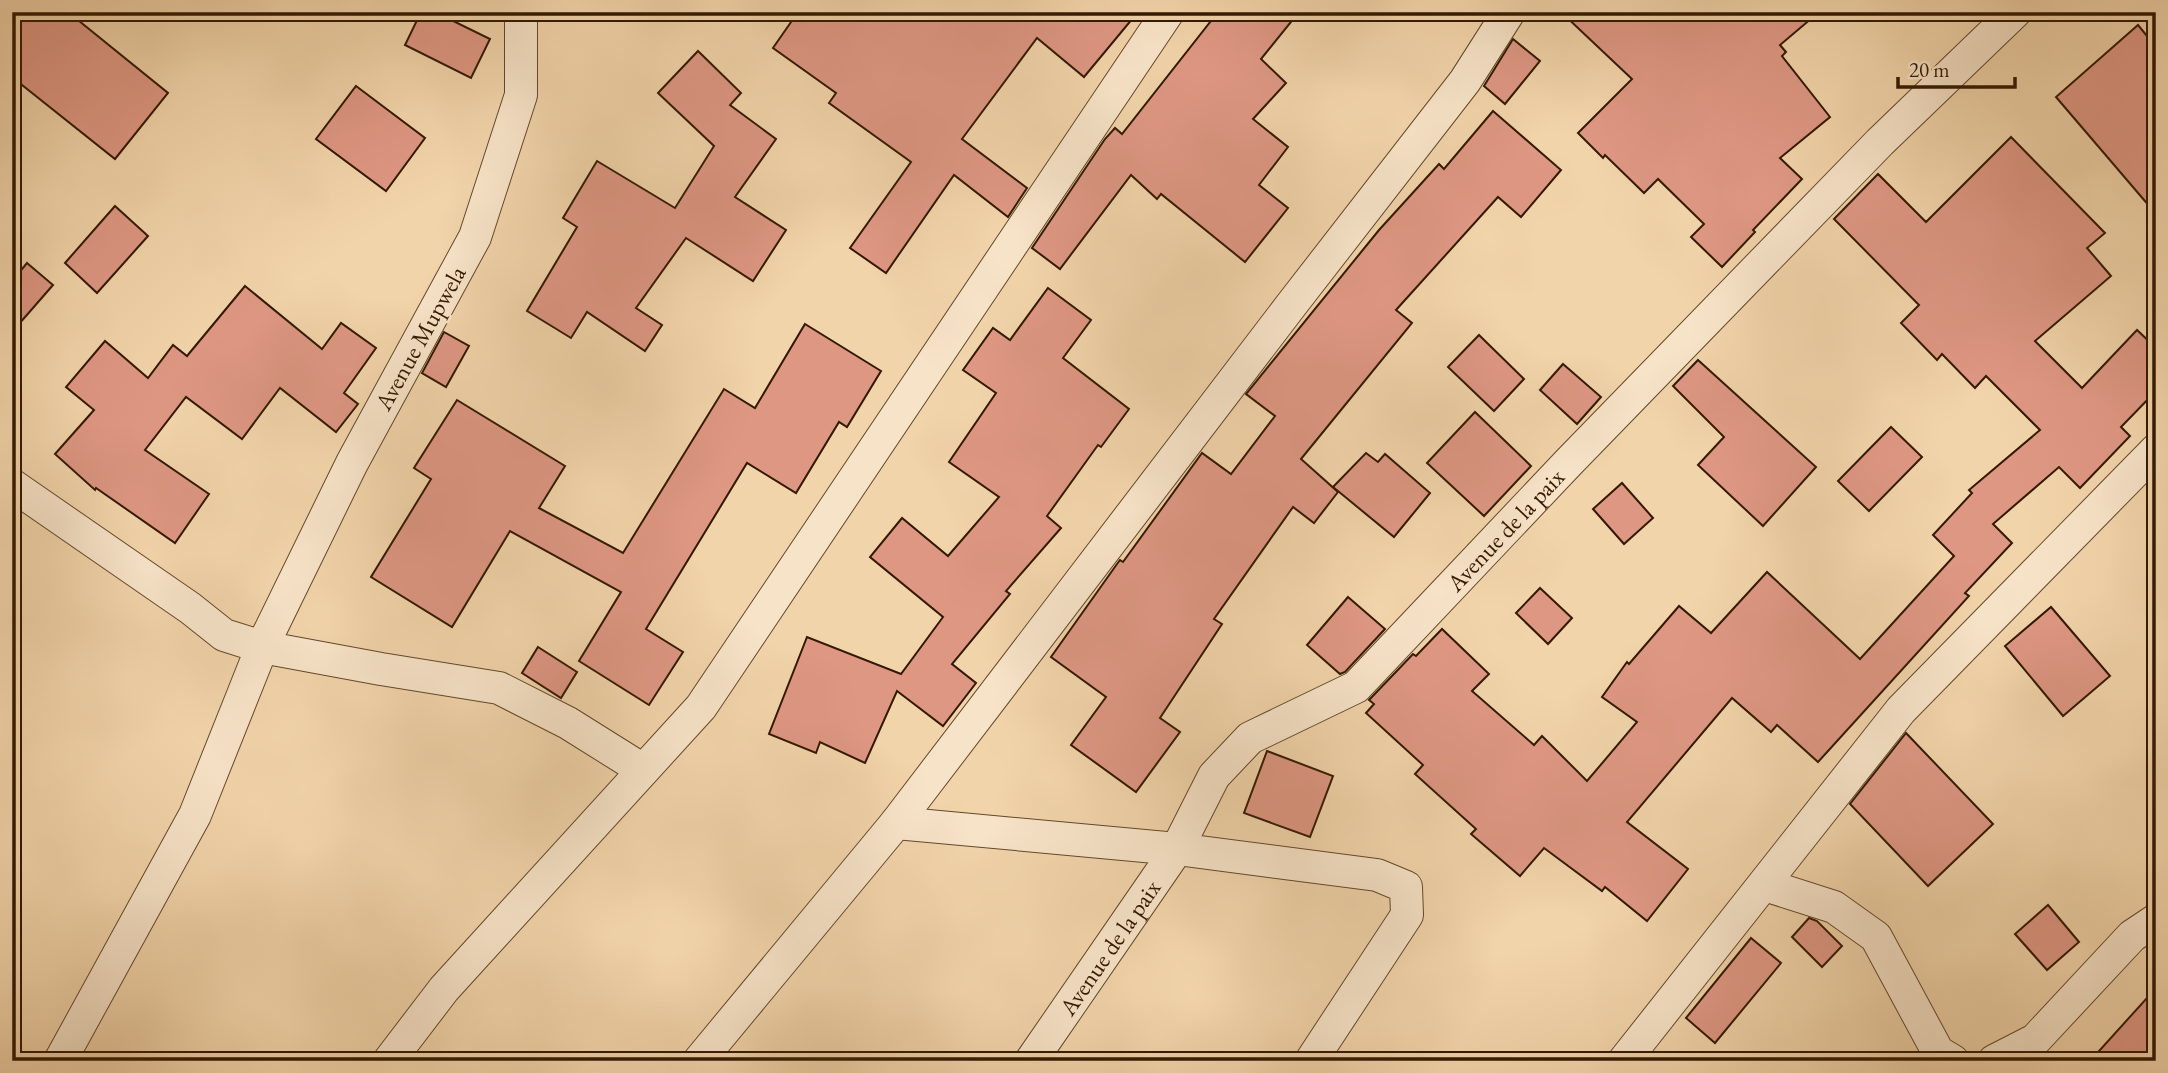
<svg xmlns="http://www.w3.org/2000/svg" width="2168" height="1073" font-family="'EB Garamond',serif">
<style>
.building{fill:#de9783;stroke:#331900;stroke-width:2}
.lines{fill:none;stroke-linecap:round;stroke-linejoin:round}
.minor-casing{stroke:#63482a;stroke-width:34}
.minor{stroke:#f7e3c8;stroke-width:32}
.labels{text-anchor:middle;dominant-baseline:central;stroke-width:5;stroke-linejoin:round;paint-order:stroke}
.street-label{font-size:24px;fill:#331900;stroke:#f7e3c8}
</style>
<rect width="100%" height="100%" fill="#f2d4aa"/>
<filter id="stains"><feTurbulence type="fractalNoise" baseFrequency=".00286" numOctaves="4"/><feColorMatrix values="0 0 0 0 .2 0 0 0 0 .09 0 0 0 0 .02 0 0 0 .5 -.17"/></filter>
<radialGradient id="worn" r=".72"><stop offset=".6" stop-color="#630" stop-opacity="0"/><stop offset="1" stop-color="#630" stop-opacity=".3"/></radialGradient>
<g class="building">
<polygon points="12,12 68,12 168,93 115,159 12,77"/>
<polygon points="421,12 435,12 490,39 471,78 405,45"/>
<polygon points="798,12 1138,12 1084,77 1037,38 962,139 1027,188 1008,217 954,175 886,273 850,248 911,162 829,103 836,93 773,48"/>
<polygon points="1218,12 1299,12 1261,59 1286,83 1253,119 1288,147 1259,185 1288,208 1245,262 1161,194 1157,199 1131,175 1060,269 1032,248 1105,139 1115,128 1122,134"/>
<polygon points="1561,12 1819,12 1780,45 1786,52 1782,56 1830,117 1780,158 1802,179 1753,230 1755,232 1722,267 1691,237 1704,224 1658,179 1644,193 1605,155 1603,158 1578,133 1632,79"/>
<polygon points="2138,25 2156,47 2156,214 2056,97"/>
<polygon points="1513,39 1540,61 1505,104 1484,86"/>
<polygon points="698,51 741,93 730,105 776,139 735,197 786,230 753,281 686,238 636,308 662,325 645,351 587,312 571,338 527,311 577,227 563,218 597,161 675,208 714,146 658,93"/>
<polygon points="356,86 425,138 386,191 316,139"/>
<polygon points="1493,111 1561,170 1521,217 1498,197 1396,310 1412,323 1301,459 1338,492 1314,523 1293,507 1214,619 1222,624 1160,718 1180,732 1136,792 1071,745 1106,697 1051,657 1117,564 1120,560 1123,562 1202,453 1231,474 1275,416 1246,394 1379,230 1439,164 1444,169"/>
<polygon points="2011,137 2105,233 2087,248 2111,276 2035,341 2082,388 2137,330 2156,348 2156,391 2121,427 2130,436 2080,488 2059,467 1993,524 2012,543 1965,593 1969,596 1818,762 1777,725 1771,732 1732,698 1627,822 1688,869 1647,921 1605,887 1602,891 1544,848 1520,876 1471,834 1476,829 1415,774 1423,765 1366,713 1374,704 1369,700 1413,654 1416,656 1442,629 1489,674 1472,691 1534,745 1542,736 1587,781 1637,722 1602,697 1627,662 1629,664 1679,606 1711,633 1767,572 1860,659 1954,556 1933,535 1972,493 1969,490 2040,430 1986,376 1975,388 1942,354 1937,360 1901,323 1919,305 1834,219 1878,174 1926,222"/>
<polygon points="115,206 148,236 97,293 65,263"/>
<polygon points="27,263 53,285 12,332 12,281"/>
<polygon points="245,286 322,349 341,323 376,348 344,393 358,404 336,432 280,388 242,439 186,397 145,450 209,494 175,543 96,488 95,490 55,454 94,410 66,387 105,341 148,378 173,345 187,356"/>
<polygon points="1048,288 1091,320 1063,358 1129,409 1101,447 1098,445 1047,516 1061,528 1006,591 1010,594 952,664 976,683 943,726 897,691 865,763 820,742 816,753 769,734 807,637 901,674 943,617 870,557 902,518 948,556 999,497 949,462 996,393 963,370 993,328 1010,340"/>
<polygon points="805,324 881,371 847,427 839,422 796,493 747,463 646,629 683,652 649,705 579,661 621,592 510,531 452,627 371,577 431,479 414,468 457,400 565,466 539,508 623,553 724,389 755,408"/>
<polygon points="444,332 469,346 446,387 422,373"/>
<polygon points="1479,335 1524,379 1494,411 1448,367"/>
<polygon points="1698,360 1816,467 1763,526 1698,465 1724,437 1673,386"/>
<polygon points="1563,364 1601,397 1577,424 1540,390"/>
<polygon points="1475,412 1531,466 1484,516 1427,463"/>
<polygon points="1891,427 1922,457 1869,511 1838,481"/>
<polygon points="1366,453 1378,462 1385,454 1430,493 1394,537 1333,487"/>
<polygon points="1622,483 1653,518 1624,544 1593,509"/>
<polygon points="1540,588 1572,618 1548,644 1516,613"/>
<polygon points="1348,597 1385,629 1345,672 1340,674 1307,645"/>
<polygon points="2051,607 2110,676 2063,716 2005,646"/>
<polygon points="538,647 577,672 561,698 522,673"/>
<polygon points="1906,733 1993,824 1928,886 1850,804"/>
<polygon points="1267,751 1333,776 1310,837 1244,813"/>
<polygon points="2048,905 2079,942 2047,970 2015,934"/>
<polygon points="1809,918 1817,921 1842,946 1822,967 1792,937"/>
<polygon points="1751,938 1781,963 1715,1043 1686,1018"/>
<polygon points="2156,988 2156,1061 2090,1061"/>
</g>
<g class="lines">
<g class="minor-casing">
<g id="minor">
<polyline points="521,12 521,95 475,237 352,463 262,647 381,669 499,688 568,723 643,770"/>
<polyline points="12,485 190,608 224,635 262,647 195,815 60,1061"/>
<polyline points="896,823 1177,849 1377,875 1406,887 1407,915 1311,1061"/>
<polyline points="1765,885 1834,907 1876,937 1938,1052 1953,1061"/>
<polyline points="389,1061 444,989 701,707 1168,12"/>
<polyline points="699,1061 896,823 1292,304 1465,81 1509,12"/>
<path id="s1" d="M1031 1061 1177 849 1214 776 1250 738 1356 687 1568 463 1880 142 2015 12"/>
<polyline points="1624,1061 1901,710 2156,450"/>
<polyline points="1994,1061 2035,1040 2132,936 2156,920"/>
</g>
</g>
<use href="#minor" class="minor"/>
</g>
<g class="labels">
<g class="street-label">
<text transform="translate(420 338) rotate(-61)">Avenue Mupwela</text>
<text stroke="none"><textPath href="#s1" startOffset="726">Avenue de la paix</textPath></text>
<text stroke="none"><textPath href="#s1" startOffset="138">Avenue de la paix</textPath></text>
</g>
</g>
<rect width="2168" height="1073" fill="none" stroke="#f2d4aa" stroke-width="42"/>
<rect x="14" y="14" width="2140" height="1045" fill="none" stroke="#331900" stroke-width="3.5"/>
<rect x="21" y="21" width="2126" height="1031" fill="none" stroke="#331900" stroke-width="2"/>
<path d="M1898 77v10h117v-10" fill="none" stroke="#331900" stroke-width="3.5"/>
<text x="1909" y="77" font-size="21" fill="#331900" stroke="#f7e3c8" stroke-width="5" paint-order="stroke">20 m</text>
<rect width="100%" height="100%" filter="url(#stains)"/>
<rect width="100%" height="100%" fill="url(#worn)"/>
</svg>
